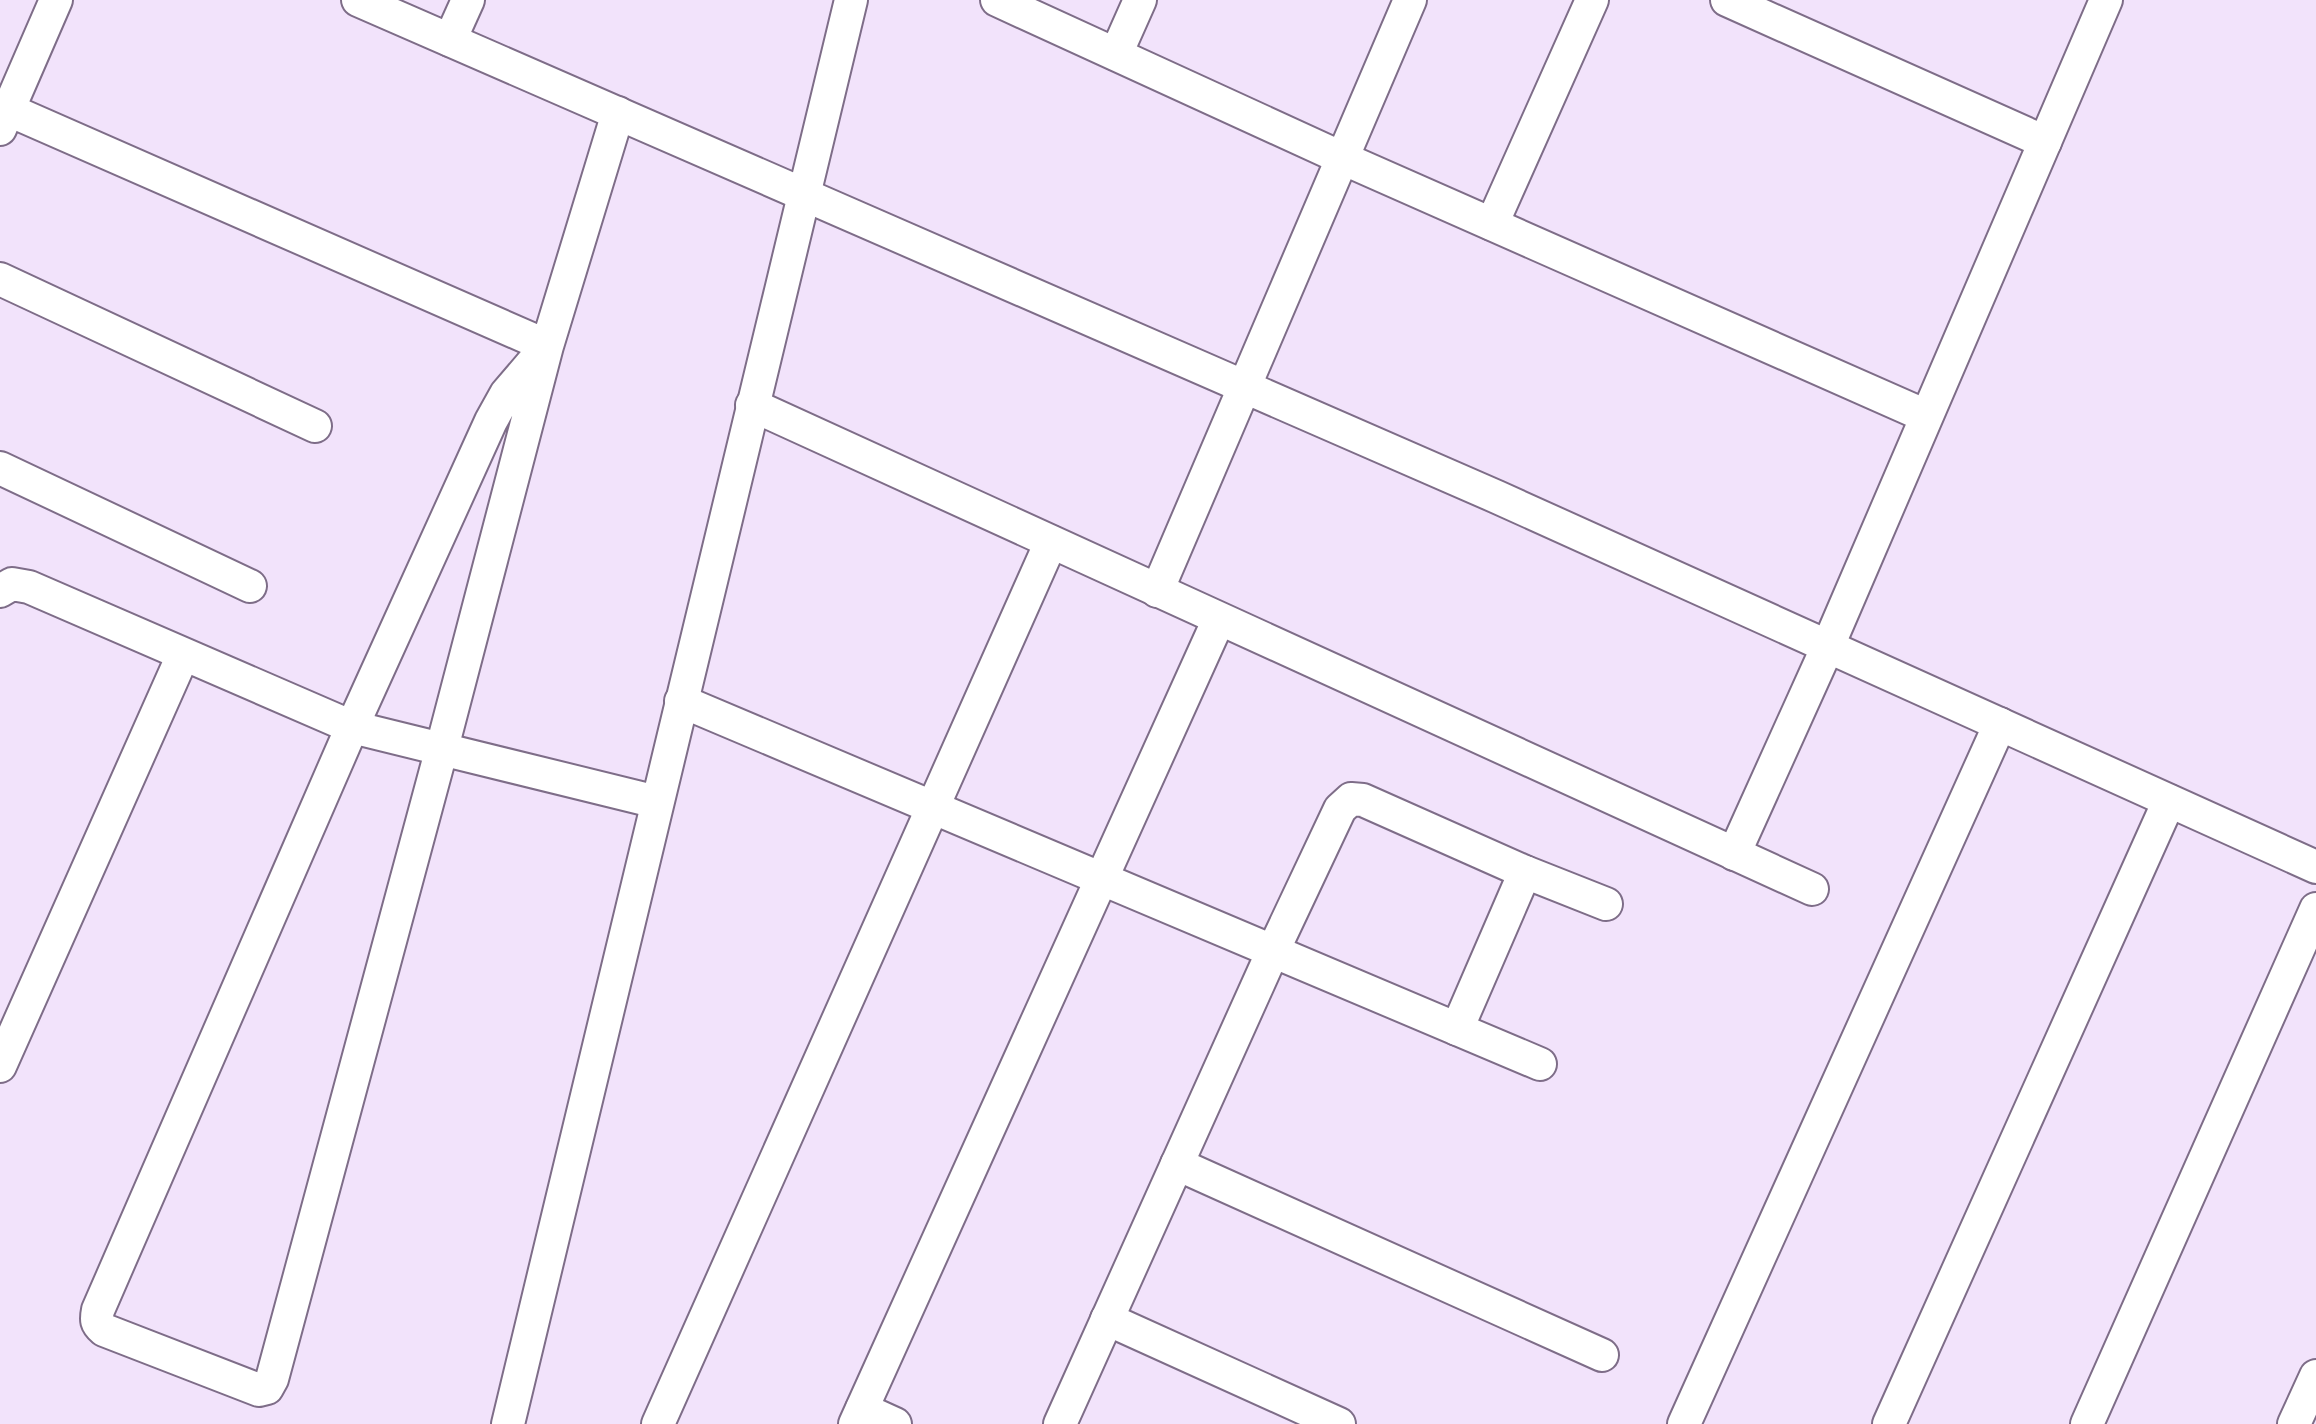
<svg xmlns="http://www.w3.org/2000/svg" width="2316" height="1424" font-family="Inter,sans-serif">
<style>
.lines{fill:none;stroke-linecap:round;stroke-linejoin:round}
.street-casing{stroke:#7e6d88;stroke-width:36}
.street{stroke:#fff;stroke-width:32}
</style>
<rect width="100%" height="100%" fill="#f2e3fb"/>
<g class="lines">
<g class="street-casing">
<g id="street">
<polyline points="358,0 1497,497 2316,867"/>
<polyline points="997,0 1342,158 1926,416"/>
<polyline points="1727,0 2045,142"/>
<polyline points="450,40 468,0"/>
<polyline points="1116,54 1140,0"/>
<path d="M9 110 547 346 506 394 491 421 352 727 98 1310C96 1320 96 1323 104 1330L259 1390 267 1388 272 1379 442 748 547 346 618 113"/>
<polyline points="0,129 56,0"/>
<polyline points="1492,224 1592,0"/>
<polyline points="0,279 315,426"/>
<polyline points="752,405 1812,889"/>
<polyline points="0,468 250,586"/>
<polyline points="0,591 12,584 29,587 352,727 657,802"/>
<polyline points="1157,591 1410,0"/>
<polyline points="681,701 1540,1064"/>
<polyline points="1734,854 1828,646 2106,0"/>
<polyline points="1457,1029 1525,872"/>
<polyline points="0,1066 183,655"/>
<polyline points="1177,1164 1602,1355"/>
<polyline points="1107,1319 1339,1424"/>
<polyline points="862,1409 895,1424"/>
<polyline points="508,1424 851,0"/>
<polyline points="658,1424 1051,542"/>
<polyline points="855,1424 1219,619"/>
<polyline points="1060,1424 1273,951 1340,809 1351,799 1363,800 1525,872 1606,904"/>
<polyline points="1684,1424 2000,724"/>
<polyline points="1889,1424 2169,801"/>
<polyline points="2087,1424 2316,909"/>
<polyline points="2294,1424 2316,1376"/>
</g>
</g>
<use href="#street" class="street"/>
</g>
</svg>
